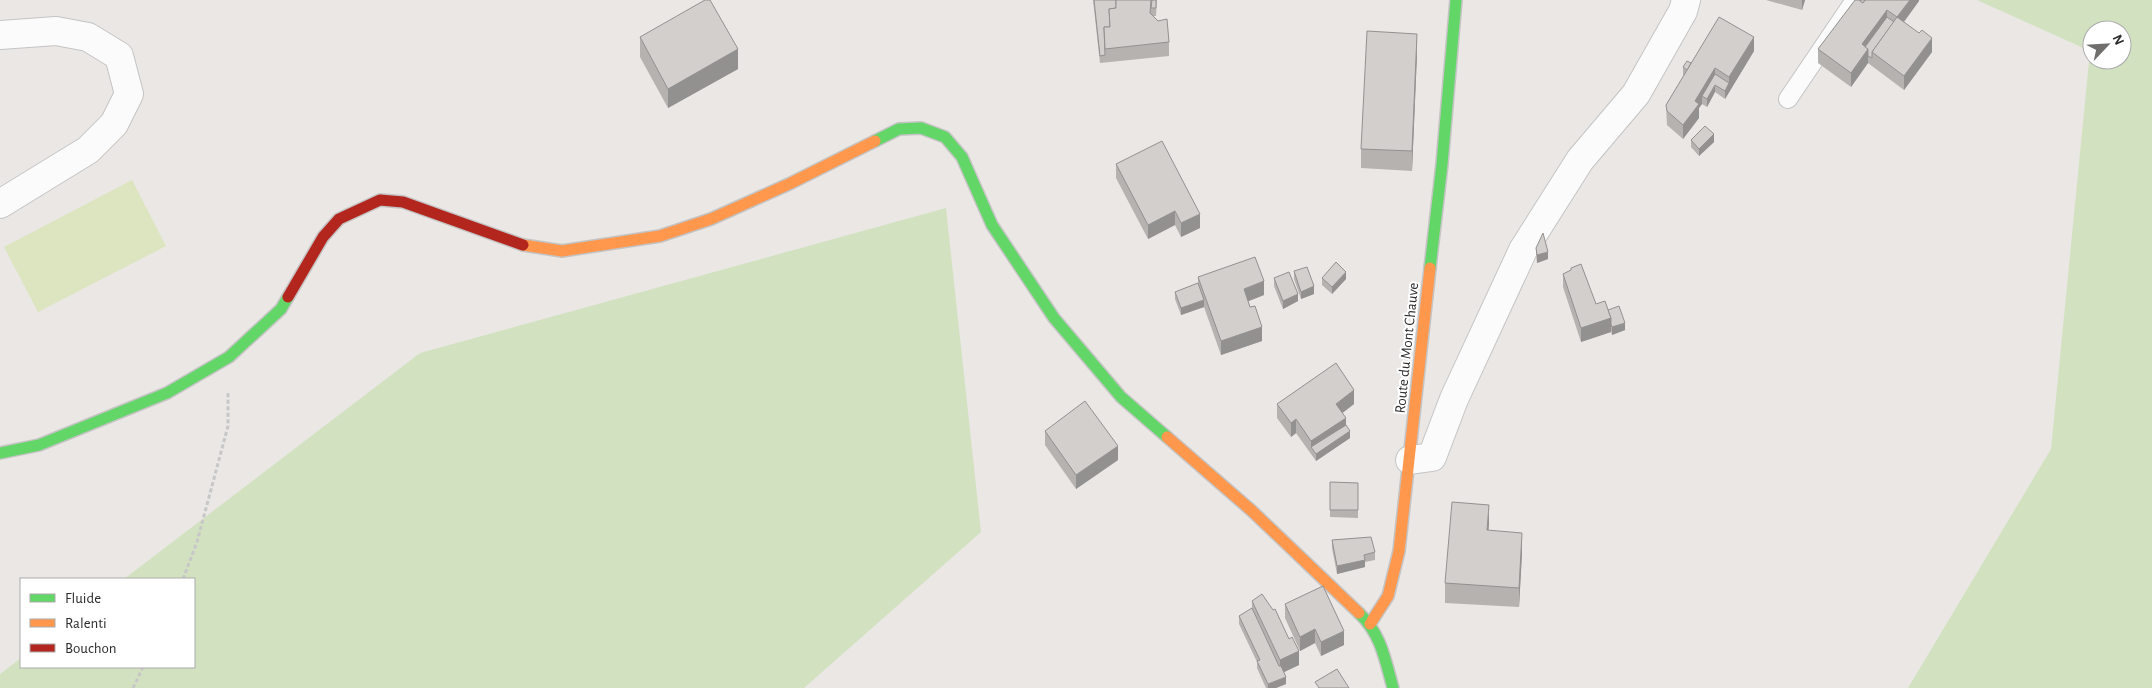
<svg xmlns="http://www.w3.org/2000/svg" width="2152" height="688" font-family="'Alegreya Sans',sans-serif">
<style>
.green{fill:#d2e2c1;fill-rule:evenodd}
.pitch{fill:#dce5bf}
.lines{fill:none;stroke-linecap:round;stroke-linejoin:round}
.lane-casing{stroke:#c5c4c4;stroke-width:20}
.street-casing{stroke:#c5c4c4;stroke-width:30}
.fast-casing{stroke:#c5c4c4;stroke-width:14}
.slow-casing{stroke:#c5c4c4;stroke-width:14}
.jam-casing{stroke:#c5c4c4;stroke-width:14}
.path{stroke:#c7c7c7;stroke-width:3;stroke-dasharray:4 2.5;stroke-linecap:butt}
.lane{stroke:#fcfbfb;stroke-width:18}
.street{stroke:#fcfbfb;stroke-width:28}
.fast{stroke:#63d668;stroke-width:11}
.slow{stroke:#ff974d;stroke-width:11}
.jam{stroke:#b3261e;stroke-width:11}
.wall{fill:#b5b2b0}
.shaded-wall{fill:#939190}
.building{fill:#d2cfcd;stroke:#939190}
.labels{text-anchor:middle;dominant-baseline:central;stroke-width:4;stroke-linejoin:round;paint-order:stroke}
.street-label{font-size:15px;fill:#2d2d2d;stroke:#fff}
</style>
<rect width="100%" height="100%" fill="#eae7e4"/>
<g class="green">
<path d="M1977 0H2152V688H1908L2051 449 2090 51ZM2092 30H2122V60H2092Z"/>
<polygon points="946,208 981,532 804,688 0,688 0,674 21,658 21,667 194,667 194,579 124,579 420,353"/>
</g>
<polygon class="pitch" points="132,180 166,246 38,312 4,247"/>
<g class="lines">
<g class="lane-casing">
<polyline id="lane" points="1788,99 1855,0"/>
</g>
<g class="street-casing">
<g id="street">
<polyline points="0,35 56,31 88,37 119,56 129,94 114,124 88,150 0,204"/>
<polyline points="1410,460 1432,457 1454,399 1523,250 1580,160 1636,94 1683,11 1686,0"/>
</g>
</g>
<g class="fast-casing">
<g id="fast">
<polyline points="875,141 899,129 921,128 945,137 962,157 992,225 1054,318 1121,397 1167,437"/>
<polyline points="1430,268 1442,164 1456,0"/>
<polyline points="0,453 39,445 167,393 229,357 281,309 288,297"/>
<path d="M1359 613C1381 634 1385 659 1393 688"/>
</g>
</g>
<g class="slow-casing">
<g id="slow">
<polyline points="523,245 562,251 660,236 711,219 789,184 875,141"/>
<polyline points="1167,437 1252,511 1359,613"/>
<polyline points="1370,624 1388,596 1399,551 1430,268"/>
</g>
</g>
<g class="jam-casing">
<polyline id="jam" points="288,297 323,237 339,219 380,200 403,202 523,245"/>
</g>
<g class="path">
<polyline points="183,579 197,542 228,426 228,391"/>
<polyline points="133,688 143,667"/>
</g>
<use href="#lane" class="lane"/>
<use href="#street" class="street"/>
<use href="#fast" class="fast"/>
<use href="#slow" class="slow"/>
<use href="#jam" class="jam"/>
</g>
<g class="wall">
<polygon points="1093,0 1157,0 1156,16 1153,16 1169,42 1169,56 1100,63"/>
<polygon points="1766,0 1805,0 1802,10"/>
<polygon points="1919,0 1919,1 1904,22 1932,52 1904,90 1868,63 1851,87 1818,63 1818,49 1860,1"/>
<polygon points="640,37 738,69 668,108 640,57"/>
<polygon points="1754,51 1725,99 1715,92 1707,107 1702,104 1699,108 1699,118 1683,139 1667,125 1666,105 1684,76 1683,75 1683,67 1691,63"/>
<polygon points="1417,54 1412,171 1361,168 1361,149"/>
<polygon points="1691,140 1714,142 1699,156 1691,147"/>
<polygon points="1116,164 1200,228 1181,237 1175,225 1148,239 1116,178"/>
<polygon points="1536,248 1548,259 1537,263 1536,255"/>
<polygon points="1571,268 1596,304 1608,310 1625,330 1612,335 1611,331 1611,332 1581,342 1563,287 1563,274 1571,270"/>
<polygon points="1294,271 1314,294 1301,299 1294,279"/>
<polygon points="1198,277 1264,295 1248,301 1262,341 1221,355 1204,307 1181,315 1175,299 1175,292 1198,283"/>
<polygon points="1274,278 1298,301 1283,309 1274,286"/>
<polygon points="1322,278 1346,279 1332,294 1322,285"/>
<polygon points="1277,404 1354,404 1342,413 1350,438 1316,461 1296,433 1291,437 1277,418"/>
<polygon points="1045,431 1118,460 1076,489 1045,445"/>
<polygon points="1330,482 1358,483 1358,518 1330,517"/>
<polygon points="1489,524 1488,530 1522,553 1519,607 1445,603 1445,583"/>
<polygon points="1332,540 1375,552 1375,560 1365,562 1365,567 1337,574 1332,548"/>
<polygon points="1252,601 1299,665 1284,672 1286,684 1276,688 1266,688 1257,668 1257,662 1239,624 1239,616 1252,608"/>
<polygon points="1285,604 1344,645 1321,656 1315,643 1300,651 1285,618"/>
</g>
<g class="shaded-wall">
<polygon points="1802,0 1805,0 1802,10"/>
<polygon points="1910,0 1919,0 1919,1 1878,57 1897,17"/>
<polygon points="1887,10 1887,24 1868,50 1868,63 1851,87 1851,73 1862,44"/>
<polygon points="1417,34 1417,54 1412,171 1412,151"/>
<polygon points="1754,37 1754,51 1725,99 1725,91 1729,83 1729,77"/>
<polygon points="1932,38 1932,52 1904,90 1904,76"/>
<polygon points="738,49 738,69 668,108 668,89"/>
<polygon points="1715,68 1715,82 1702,96 1702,104 1699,108 1699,118 1683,139 1683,125 1695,101"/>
<polygon points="1715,85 1715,92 1707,107 1707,99"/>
<polygon points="1714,134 1714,142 1699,156 1699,149"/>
<polygon points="1175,211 1175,225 1148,239 1148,225"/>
<polygon points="1200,214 1200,228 1181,237 1181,223"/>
<polygon points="1548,252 1548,259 1537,263 1537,255"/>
<polygon points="1346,272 1346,279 1332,294 1332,287"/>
<polygon points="1264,281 1264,295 1244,303 1244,289"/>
<polygon points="1314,286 1314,294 1301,299 1301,292"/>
<polygon points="1298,294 1298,301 1283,309 1283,301"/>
<polygon points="1204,300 1204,307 1181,315 1181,308"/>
<polygon points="1611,318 1611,332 1581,342 1581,328"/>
<polygon points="1625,323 1625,330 1612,335 1612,327"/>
<polygon points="1262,327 1262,341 1221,355 1221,341"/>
<polygon points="1354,390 1354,404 1336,418 1336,404"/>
<polygon points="1346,418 1346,432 1311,448 1311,441"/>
<polygon points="1296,419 1296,433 1291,437 1291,423"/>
<polygon points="1350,431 1350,438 1316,461 1316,454"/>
<polygon points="1118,446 1118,460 1076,489 1076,475"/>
<polygon points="1489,505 1489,524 1487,549 1487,530"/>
<polygon points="1522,533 1522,553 1519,607 1519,588"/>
<polygon points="1365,560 1365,567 1337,574 1337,566"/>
<polygon points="1315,629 1315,643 1300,651 1300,637"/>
<polygon points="1344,631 1344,645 1321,656 1321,642"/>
<polygon points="1299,651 1299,665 1280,674 1280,660"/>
<polygon points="1286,677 1286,684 1276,688 1268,688 1268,684"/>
</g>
<g class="building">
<polygon points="705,0 710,0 738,49 668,89 640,37"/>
<polygon points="1094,0 1116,0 1116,8 1109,9 1110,27 1104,27 1105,55 1100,56"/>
<polygon points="1116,0 1151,0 1150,13 1158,21 1167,19 1169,42 1105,49 1104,27 1110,27 1109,9 1116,8"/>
<polygon points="1152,0 1156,0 1156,8 1151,8"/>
<polygon points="1855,0 1859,0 1863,3 1865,0 1910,0 1897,17 1887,10 1862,44 1868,49 1851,73 1818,49"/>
<polygon points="1860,0 1865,0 1863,3 1860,1"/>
<polygon points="1719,17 1754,37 1729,77 1715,68 1695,101 1699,104 1683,125 1667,111 1666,105"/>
<polygon points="1887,17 1894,22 1872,52 1872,58 1868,56 1868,49 1865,47"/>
<polygon points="1897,17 1919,33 1922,30 1932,38 1904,76 1872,52"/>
<polygon points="1367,31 1417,34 1412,151 1361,149"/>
<polygon points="1687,61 1691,63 1687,70 1683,67"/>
<polygon points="1715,74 1729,83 1725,91 1715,85 1707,99 1702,96"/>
<polygon points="1705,126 1714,134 1699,149 1691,140"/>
<polygon points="1162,141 1200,214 1181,223 1175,211 1148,225 1116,164"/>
<polygon points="1543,233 1548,252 1537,255 1536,248"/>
<polygon points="1255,257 1264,281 1244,289 1250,307 1255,306 1262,327 1221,341 1198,277"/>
<polygon points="1336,262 1346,272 1332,287 1322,278"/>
<polygon points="1581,264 1596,304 1605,301 1611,318 1581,328 1563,274 1571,270 1571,268"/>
<polygon points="1307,267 1314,286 1301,292 1294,271"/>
<polygon points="1289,272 1298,294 1283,301 1274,278"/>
<polygon points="1198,283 1204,300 1181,308 1175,292"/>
<polygon points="1619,306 1625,323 1612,327 1611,324 1611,318 1608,310"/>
<polygon points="1336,363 1354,390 1336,404 1346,418 1311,441 1296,419 1291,423 1277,404"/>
<polygon points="1085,401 1118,446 1076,475 1045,431"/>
<polygon points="1346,425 1350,431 1316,454 1311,447"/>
<polygon points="1330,482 1358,483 1358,510 1330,510"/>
<polygon points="1452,502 1489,505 1487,530 1522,533 1519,588 1445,583"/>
<polygon points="1371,537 1375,552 1364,555 1365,560 1337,566 1332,540"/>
<polygon points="1323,586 1344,631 1321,642 1315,629 1300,637 1285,604"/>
<polygon points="1262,594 1273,610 1275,609 1289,639 1292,637 1299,651 1280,660 1252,601"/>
<polygon points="1252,608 1279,666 1281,666 1286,677 1268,684 1257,661 1260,660 1239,616"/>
<polygon points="1337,669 1349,688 1319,688 1315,682"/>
</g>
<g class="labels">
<g class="street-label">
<text transform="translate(1407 348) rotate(-84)">Route du Mont Chauve</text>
</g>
</g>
<rect x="20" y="578" width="175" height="90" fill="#ffffff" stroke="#ababab"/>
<rect x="30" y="594" width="25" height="8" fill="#63d668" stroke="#ababab"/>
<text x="65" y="603" font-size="15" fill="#2d2d2d">Fluide</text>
<rect x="30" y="619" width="25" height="8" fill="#ff974d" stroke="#ababab"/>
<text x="65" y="628" font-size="15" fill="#2d2d2d">Ralenti</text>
<rect x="30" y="644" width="25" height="8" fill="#b3261e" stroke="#ababab"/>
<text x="65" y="653" font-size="15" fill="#2d2d2d">Bouchon</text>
<g transform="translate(2107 45) rotate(65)"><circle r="24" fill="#ffffff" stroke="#ababab"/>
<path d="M0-4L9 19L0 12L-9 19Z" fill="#6f6e6d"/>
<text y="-8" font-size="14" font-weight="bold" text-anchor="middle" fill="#2d2d2d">N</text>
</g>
</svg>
